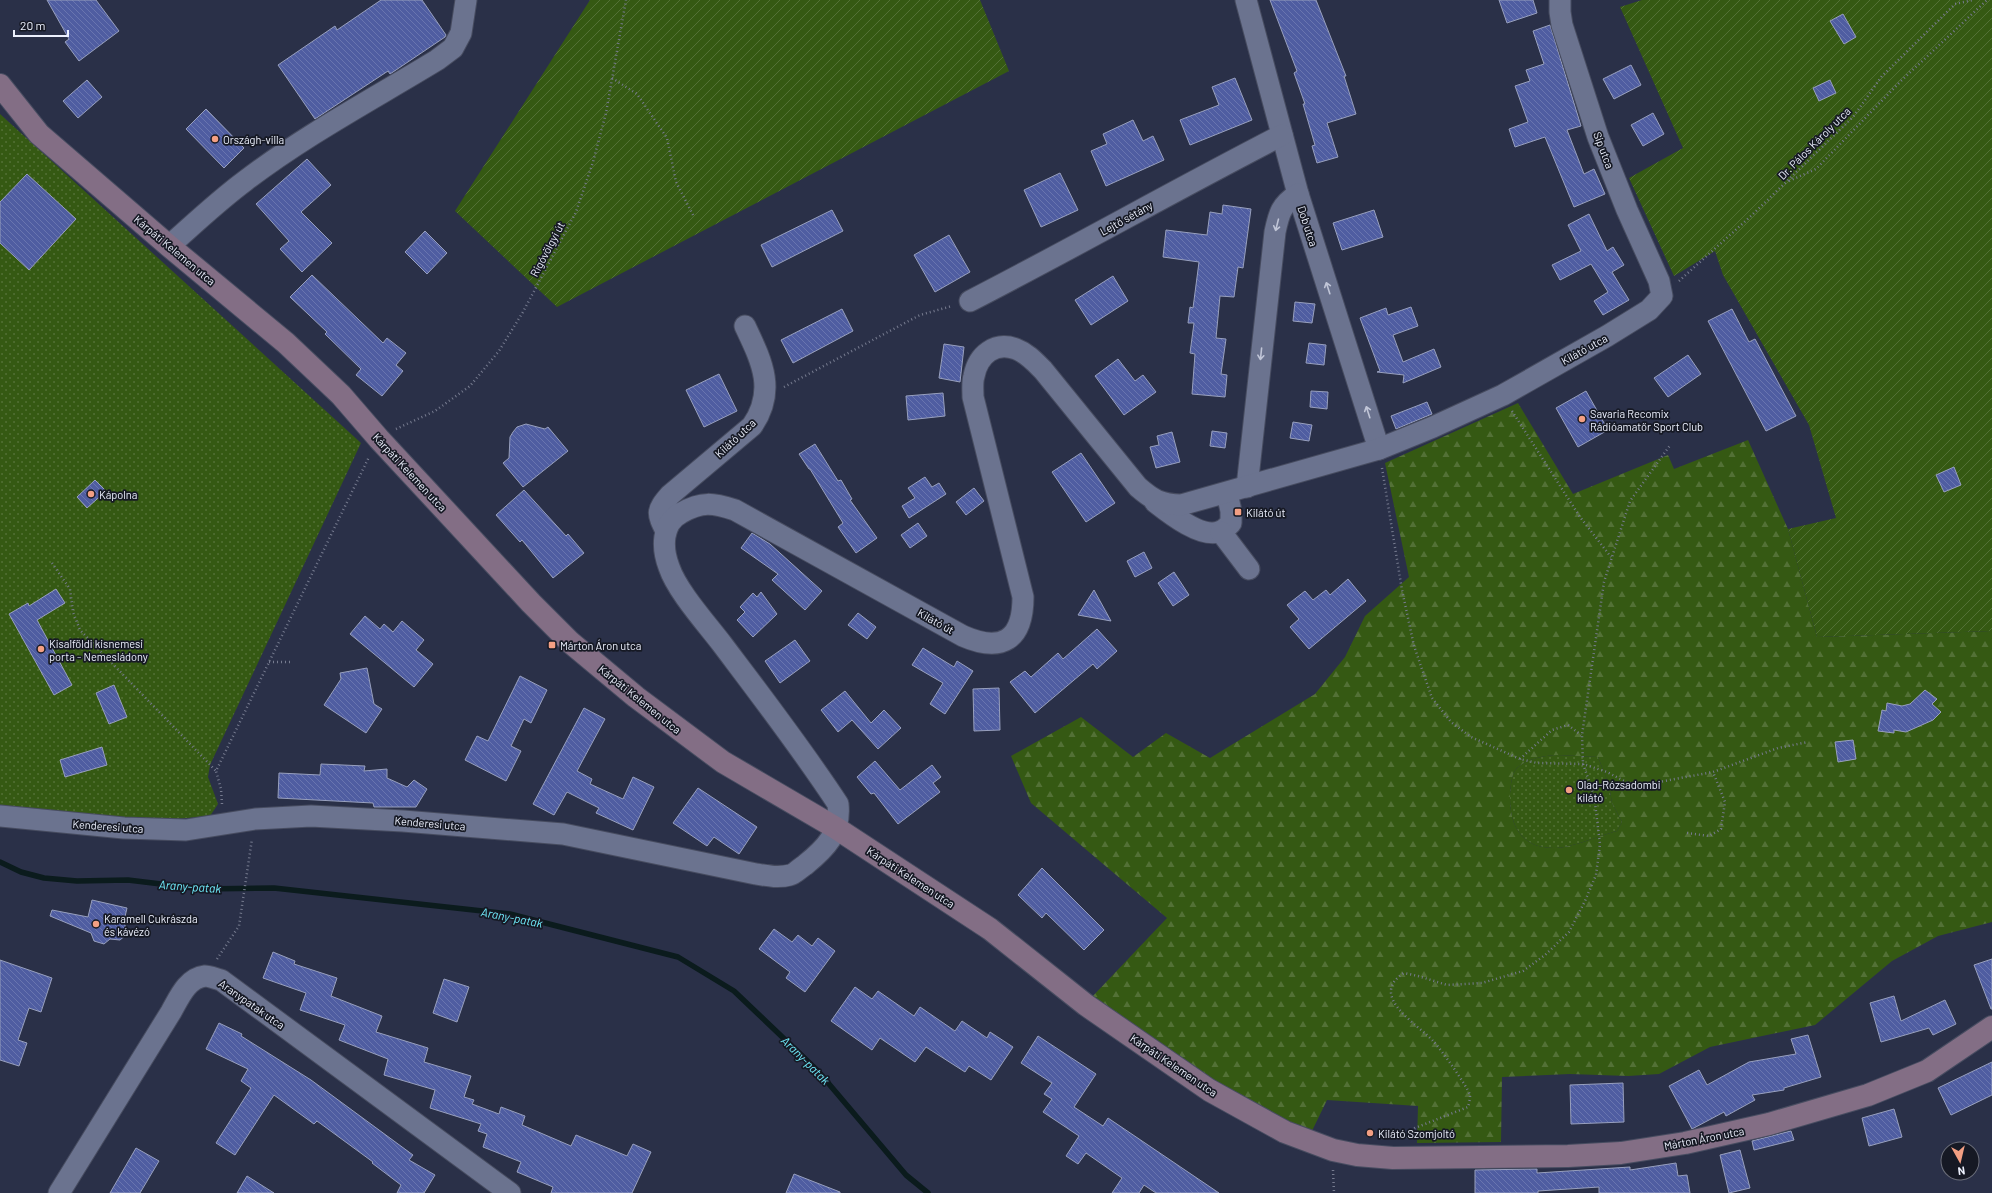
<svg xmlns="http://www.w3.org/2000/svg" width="1992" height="1193" font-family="Barlow,sans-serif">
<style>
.grass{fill:url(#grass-dots)}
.forest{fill:url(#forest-firs);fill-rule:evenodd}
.garden{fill:url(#garden-furrows)}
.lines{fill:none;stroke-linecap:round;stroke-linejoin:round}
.stream{stroke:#0b1b1d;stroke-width:5.5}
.building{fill:url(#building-back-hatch);stroke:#98a0be}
.street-casing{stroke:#474c60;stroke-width:23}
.secondary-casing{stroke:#474c60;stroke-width:24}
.path{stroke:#767b8f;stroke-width:2.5;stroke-dasharray:1 3;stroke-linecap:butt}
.street{stroke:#6b738f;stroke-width:21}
.secondary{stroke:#836e85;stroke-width:22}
.oneway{stroke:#c0c5d7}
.poi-dot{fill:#f39f83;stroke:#161924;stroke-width:1.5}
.labels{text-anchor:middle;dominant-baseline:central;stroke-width:3.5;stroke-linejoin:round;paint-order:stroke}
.poi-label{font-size:11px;fill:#edf1fe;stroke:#161924;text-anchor:start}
.street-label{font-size:11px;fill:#edf1fe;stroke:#161924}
.water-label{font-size:12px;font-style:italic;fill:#70ecfc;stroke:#161924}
</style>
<defs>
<pattern id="grass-dots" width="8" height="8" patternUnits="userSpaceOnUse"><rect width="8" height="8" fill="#355913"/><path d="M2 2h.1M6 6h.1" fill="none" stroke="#537136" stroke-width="1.8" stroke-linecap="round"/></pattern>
<pattern id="forest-firs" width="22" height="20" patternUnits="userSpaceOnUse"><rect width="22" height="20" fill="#355913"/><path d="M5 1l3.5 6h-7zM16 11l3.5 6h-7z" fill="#537136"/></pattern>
<pattern id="garden-furrows" width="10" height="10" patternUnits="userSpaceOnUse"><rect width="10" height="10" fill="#355913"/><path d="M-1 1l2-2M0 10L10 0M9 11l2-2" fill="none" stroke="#537136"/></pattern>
<pattern id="building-back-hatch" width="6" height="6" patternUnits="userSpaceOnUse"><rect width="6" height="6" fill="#4f5da1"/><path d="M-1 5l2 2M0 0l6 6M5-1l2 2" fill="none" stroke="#6975af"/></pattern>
</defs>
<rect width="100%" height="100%" fill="#2a3048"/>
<g class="grass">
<polygon points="0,114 361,443 210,765 208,777 218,804 210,816 141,822 0,808"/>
<path d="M1557 755 1598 757 1609 785 1612 803 1622 822 1617 831C1602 835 1570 848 1556 848 1521 849 1509 825 1510 794 1511 786 1511 774 1517 768 1528 758 1543 756 1557 755Z"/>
</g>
<path class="forest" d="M1518 403 1573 494 1668 455 1674 469 1748 440 1788 529 1817 637 1992 631V922L1938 936 1892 961 1815 1025 1710 1047 1659 1074 1628 1076 1570 1074 1502 1077 1501 1142 1417 1143 1418 1106 1327 1100 1311 1133 1216 1085 1091 998 1167 918 1031 803 1011 756 1081 717 1133 757 1166 733 1210 758 1315 694 1345 657 1365 616 1409 577 1385 463ZM1557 755 1598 757 1609 785 1612 803 1622 822 1617 831C1602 835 1570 848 1556 848 1521 849 1509 825 1510 794 1511 786 1511 774 1517 768 1528 758 1543 756 1557 755Z"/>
<g class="garden">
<polygon points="590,0 980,0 1009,71 557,307 455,211"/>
<polygon points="1642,0 1992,0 1992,631 1817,637 1788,529 1836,518 1809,425 1723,275 1715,251 1674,276 1629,178 1683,148 1620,7"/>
</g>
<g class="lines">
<polyline class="stream" points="0,862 21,872 44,878 77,881 128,880 202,889 274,888 510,914 678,957 734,991 818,1071 906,1175 928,1193"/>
</g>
<g class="building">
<polygon points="47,0 96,0 119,31 79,61 65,42 69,39"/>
<polygon points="381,0 422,0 446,35 445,37 396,70 390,74 388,71 315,119 278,65 335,26 337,30"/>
<polygon points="1270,0 1316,0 1346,76 1344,76 1356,114 1327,123 1338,157 1317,163 1312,146 1315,145 1303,104 1305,104 1294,73 1297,71"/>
<polygon points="1499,0 1533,0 1537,13 1507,23"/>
<polygon points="1843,14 1856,37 1844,44 1830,21"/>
<polygon points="1550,25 1581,126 1567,130 1584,174 1594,169 1605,194 1574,207 1545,137 1515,147 1509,129 1528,122 1515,86 1530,81 1526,70 1544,64 1533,31"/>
<polygon points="1631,65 1641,85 1614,99 1603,79"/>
<polygon points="1235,78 1252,120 1190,145 1180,120 1219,105 1212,87"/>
<polygon points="87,80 102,97 78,118 63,101"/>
<polygon points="1830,80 1836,93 1819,101 1813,88"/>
<polygon points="206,109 244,148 224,168 186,129"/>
<polygon points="1653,113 1664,134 1643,146 1631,125"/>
<polygon points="1133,120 1143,141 1153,136 1164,160 1106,186 1091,151 1107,144 1103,134"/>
<polygon points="307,159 331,185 301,212 332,243 302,272 280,249 289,241 256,204"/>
<polygon points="1060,173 1078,210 1041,227 1024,190"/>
<polygon points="27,174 76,219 29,270 0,243 0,202"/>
<polygon points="1223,205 1251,209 1243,268 1238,267 1234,297 1220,296 1216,338 1226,339 1221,374 1227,375 1225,397 1192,394 1195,354 1190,353 1194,323 1188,323 1190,307 1193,308 1199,262 1163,257 1166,230 1207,235 1210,212 1222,214"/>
<polygon points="832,210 843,231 772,267 761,245"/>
<polygon points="1374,210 1383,237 1342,250 1333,223"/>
<polygon points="1589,214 1607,251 1613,247 1624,265 1612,272 1629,300 1603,315 1594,301 1608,292 1591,264 1560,280 1552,265 1581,251 1568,225"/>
<polygon points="425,231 447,253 427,274 405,252"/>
<polygon points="949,235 970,272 935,292 914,255"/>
<polygon points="312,275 383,343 387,338 406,353 396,365 403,371 382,396 356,375 361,369 325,334 327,332 290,297"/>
<polygon points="1113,276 1128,301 1091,325 1075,300"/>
<polygon points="1295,302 1315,304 1312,323 1293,321"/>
<polygon points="1411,307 1418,326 1393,335 1403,362 1434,349 1441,367 1403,383 1404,375 1377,372 1380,371 1360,318 1386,308 1388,315"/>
<polygon points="842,309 853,331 793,363 781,340"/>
<polygon points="1732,309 1749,342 1755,339 1796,416 1766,431 1708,321"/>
<polygon points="1309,343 1326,345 1324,365 1306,363"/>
<polygon points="944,344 964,347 960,382 939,378"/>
<polygon points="1688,355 1701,374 1668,397 1654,378"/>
<polygon points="1118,359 1135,381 1143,375 1156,392 1124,415 1095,376"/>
<polygon points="719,374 737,411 704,427 686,390"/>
<polygon points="1311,391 1328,392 1327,409 1310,407"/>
<polygon points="1586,391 1608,430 1578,447 1556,408"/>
<polygon points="943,393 945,416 908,420 906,396"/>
<polygon points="1427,402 1432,414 1396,429 1391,416"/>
<polygon points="1293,422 1312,425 1309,441 1290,438"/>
<polygon points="526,424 545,429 548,427 568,451 523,487 503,463 509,458 510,437 513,432 517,427"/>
<polygon points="1212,431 1227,433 1225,448 1210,446"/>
<polygon points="1172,432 1180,462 1156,468 1150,447 1159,445 1157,436"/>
<polygon points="815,444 838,481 841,480 852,499 850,500 877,538 856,553 838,527 843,523 810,469 809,469 799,454"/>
<polygon points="1081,453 1115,503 1086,522 1052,472"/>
<polygon points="1954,467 1961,485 1944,492 1936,475"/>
<polygon points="925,477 932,487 939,483 946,494 909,518 902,506 915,498 908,488"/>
<polygon points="95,480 106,491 87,508 77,497"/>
<polygon points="974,488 984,501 966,515 956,502"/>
<polygon points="524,490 566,536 568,534 584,553 553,578 522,540 520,542 496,515"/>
<polygon points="918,523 927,536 910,548 901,535"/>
<polygon points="752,533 770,544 822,591 805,610 772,580 778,574 741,548"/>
<polygon points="1144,552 1152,568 1135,577 1127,561"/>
<polygon points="1174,572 1189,595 1173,606 1158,583"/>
<polygon points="1348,579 1366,601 1309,649 1290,627 1299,619 1287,605 1305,591 1313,600 1326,590 1330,595"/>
<polygon points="56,589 65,603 37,620 72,685 54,695 9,614 28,603 29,606"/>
<polygon points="1094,590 1111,621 1078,615"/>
<polygon points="761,592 777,614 753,637 737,620 745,612 740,607 753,593 757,597"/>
<polygon points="858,613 876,627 867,639 848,625"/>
<polygon points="365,616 380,629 384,624 393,632 402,621 424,640 416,650 433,664 414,687 350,634"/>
<polygon points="1097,629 1117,651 1097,669 1093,664 1035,713 1010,682 1025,671 1031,677 1058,653 1063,659"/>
<polygon points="795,640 810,661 780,683 765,661"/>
<polygon points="923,648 954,667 957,661 973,671 945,714 930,704 943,683 912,665"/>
<polygon points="367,668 374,704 382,709 366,733 324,705 341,679 340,673"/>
<polygon points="520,676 547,690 531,723 524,719 511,746 521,751 506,781 465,760 477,736 488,741"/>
<polygon points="114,685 127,717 109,724 96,693"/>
<polygon points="999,688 1000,730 974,731 973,689"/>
<polygon points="1925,690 1937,699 1932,704 1941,712 1933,720 1906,732 1894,730 1894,733 1878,731 1882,710 1886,711 1887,703 1902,706 1910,704"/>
<polygon points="845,691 871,723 884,710 901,728 878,749 852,720 838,732 821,710"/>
<polygon points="584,708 605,719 577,771 592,779 590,784 623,799 633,777 654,787 633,830 596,813 599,808 567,792 554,815 533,804"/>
<polygon points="1853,740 1856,759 1838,762 1835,742"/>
<polygon points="102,747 107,765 65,777 60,760"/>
<polygon points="875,761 900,790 932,765 941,777 933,783 940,792 898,824 874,793 871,794 857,777"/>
<polygon points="321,764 365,766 364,771 387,769 387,778 407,787 414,780 427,789 416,807 374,807 373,803 278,798 279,773 320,775"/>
<polygon points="698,788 757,827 739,854 714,837 707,846 673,823"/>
<polygon points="1042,868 1104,930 1084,950 1046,913 1042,918 1018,895"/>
<polygon points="92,900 127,908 124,921 127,934 120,940 110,939 104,944 94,941 91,933 50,916 52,910 88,917"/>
<polygon points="774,929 792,942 798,935 812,946 818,938 835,951 805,992 786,978 790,972 759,949"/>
<polygon points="273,952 295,961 294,964 337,978 331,996 382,1016 376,1032 428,1048 424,1062 471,1076 464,1097 474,1100 472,1104 499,1114 501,1107 525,1116 522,1125 571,1146 576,1135 627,1156 633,1144 651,1152 632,1193 551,1193 553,1187 517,1172 521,1162 483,1147 487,1134 478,1131 481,1124 430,1108 435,1090 384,1075 388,1059 339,1040 345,1025 300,1010 306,993 263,978"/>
<polygon points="1992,959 1992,1009 1991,1009 1974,965"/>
<polygon points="0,960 52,978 41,1012 29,1008 18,1040 27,1043 19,1066 0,1060"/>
<polygon points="444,979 469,987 457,1022 433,1013"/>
<polygon points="855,987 872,999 878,991 914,1016 920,1007 955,1031 962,1021 987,1038 990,1032 1013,1047 991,1080 969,1066 965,1072 926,1047 915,1062 880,1038 872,1050 831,1021"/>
<polygon points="1894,996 1901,1021 1945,1000 1956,1024 1933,1035 1929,1028 1881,1042 1870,1003"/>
<polygon points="219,1023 242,1034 241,1036 311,1080 413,1155 409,1160 435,1175 424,1193 397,1193 401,1185 372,1163 373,1162 317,1121 314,1124 274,1095 235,1155 216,1143 251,1088 241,1081 248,1069 206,1049"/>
<polygon points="1808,1035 1821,1077 1784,1088 1784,1090 1752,1095 1755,1100 1726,1116 1724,1112 1692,1129 1669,1086 1699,1070 1707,1085 1749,1062 1796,1054 1791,1039"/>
<polygon points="1038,1036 1096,1074 1074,1107 1103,1126 1108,1118 1219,1193 1156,1193 1144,1185 1139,1193 1112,1193 1122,1178 1086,1153 1078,1164 1066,1156 1079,1136 1043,1112 1052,1099 1044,1094 1052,1083 1021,1063"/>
<polygon points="1992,1062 1992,1095 1951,1115 1938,1088"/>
<polygon points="1623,1083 1624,1122 1571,1124 1570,1085"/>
<polygon points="1894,1109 1902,1137 1869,1146 1862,1118"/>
<polygon points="1791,1131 1794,1140 1754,1150 1752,1141"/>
<polygon points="136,1148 159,1161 140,1193 110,1193"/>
<polygon points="1740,1150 1750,1188 1729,1193 1720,1155"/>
<polygon points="1676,1163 1678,1176 1687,1175 1690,1193 1599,1193 1599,1187 1538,1191 1538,1193 1475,1193 1475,1170 1537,1169 1537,1173 1630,1167 1630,1170"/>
<polygon points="794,1174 840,1192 840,1193 786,1193"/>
<polygon points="247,1176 274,1193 237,1193"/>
</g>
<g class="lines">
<g class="street-casing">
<g id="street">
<polyline points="1246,0 1298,194 1379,449"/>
<path d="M169 246C194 224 218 201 245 181 305 135 373 99 437 60L453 48 461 33 466 0"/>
<path d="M970 301C1075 247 1177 189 1282 135"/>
<path d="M1247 487 1275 232C1279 213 1281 205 1298 194"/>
<path d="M1155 502C1169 513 1203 540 1221 531 1224 530 1228 526 1231 523V511L1227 493"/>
<path d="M666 531C657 513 656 511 670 495L752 426C777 390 761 360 745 326"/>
<polyline points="1221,532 1249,569"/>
<path d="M0 816 124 828 186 830 255 819 311 816 403 821 563 834 756 874C768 876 779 878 790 875 795 874 800 868 805 865 826 848 841 833 838 804 802 749 762 697 722 644 706 623 677 591 669 567 662 549 661 523 681 513 702 501 713 503 735 510L963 636C1002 653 1023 640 1023 597L973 397C973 390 972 382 974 376 978 355 995 341 1016 349 1027 353 1035 362 1043 370L1138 487C1153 500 1160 504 1181 505L1379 449 1433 427 1503 395 1607 336 1649 310 1662 296 1659 281 1627 210 1598 137 1562 25 1560 12V0"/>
<path d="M59 1193 171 1012C179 998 187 978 205 976 210 976 216 979 221 980L510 1193"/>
</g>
</g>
<g class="secondary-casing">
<polyline id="secondary" points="0,85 39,134 169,246 286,343 341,395 379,439 531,603 570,642 636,697 723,762 836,828 990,929 1086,1005 1209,1090 1285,1132 1333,1150 1357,1155 1393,1158 1568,1156 1621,1153 1685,1143 1769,1124 1868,1095 1927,1071 1992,1027"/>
</g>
<g class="path">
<polyline points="612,78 637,94 667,138 676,182 693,215"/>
<polyline points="1789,181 1816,169 1901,81 1987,0"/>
<polyline points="1679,281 1751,216 1853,117 1882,76 1955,4 1973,0"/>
<polyline points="784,387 920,315 952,306"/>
<polyline points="1512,411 1580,517 1611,557"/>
<polyline points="396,429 435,411 470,386 499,351 523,312 576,212 593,162 606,113 626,0"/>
<polyline points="1382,468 1402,590 1414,646 1432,698 1451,722 1471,737 1520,759 1537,763 1583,764 1607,772 1628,783 1648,784 1713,772 1778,748 1808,742"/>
<polyline points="52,563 70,589 73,612 80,630 216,771"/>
<polyline points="269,662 290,662"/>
<polyline points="1520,759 1552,730 1568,725 1581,735"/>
<polyline points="222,804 221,789 216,771 369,457"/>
<polyline points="1687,833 1709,836 1721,829 1725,802 1713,772"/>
<polyline points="217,959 239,926 252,839"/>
<path d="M1407 1138 1415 1128 1468 1107C1469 1104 1470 1099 1470 1095 1467 1086 1441 1049 1433 1041 1419 1025 1367 996 1404 973L1418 976 1447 985 1482 983 1523 971 1545 955 1569 932 1585 901 1596 875 1600 844 1594 795 1583 764 1582 735 1604 582 1630 501 1671 444"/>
<polyline points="1333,1170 1334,1193"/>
</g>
<use href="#street" class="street"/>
<use href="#secondary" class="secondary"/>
</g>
<defs><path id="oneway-shaft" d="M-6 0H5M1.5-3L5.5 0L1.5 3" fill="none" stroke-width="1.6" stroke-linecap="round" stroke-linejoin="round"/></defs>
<g class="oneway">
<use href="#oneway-shaft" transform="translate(1277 225) rotate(104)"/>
<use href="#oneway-shaft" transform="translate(1328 288) rotate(-108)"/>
<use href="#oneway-shaft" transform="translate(1261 354) rotate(96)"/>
<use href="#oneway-shaft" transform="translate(1368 412) rotate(-108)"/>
</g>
<g class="poi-dot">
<circle cx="215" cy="139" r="4"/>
<circle cx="1582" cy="419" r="4"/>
<circle cx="91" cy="494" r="4"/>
<rect x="1234" y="508" width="8" height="8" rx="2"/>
<rect x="548" y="641" width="8" height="8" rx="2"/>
<circle cx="41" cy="649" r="4"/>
<circle cx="1569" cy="790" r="4"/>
<circle cx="96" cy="924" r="4"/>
<circle cx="1370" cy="1133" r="4"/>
</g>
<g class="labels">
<g class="poi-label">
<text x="223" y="139">Országh-villa</text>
<text x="1590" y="413">Savaria Recomix<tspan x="1590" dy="13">Rádióamatőr Sport Club</tspan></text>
<text x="99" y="494">Kápolna</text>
<text x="1246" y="512">Kilátó út</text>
<text x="49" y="643">Kisalföldi kisnemesi<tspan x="49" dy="13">porta - Nemesládony</tspan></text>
<text x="560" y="645">Márton Áron utca</text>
<text x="1577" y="784">Olad-Rózsadombi<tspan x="1577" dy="13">kilátó</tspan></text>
<text x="104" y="918">Karamell Cukrászda<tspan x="104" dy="13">és kávézó</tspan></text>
<text x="1378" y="1133">Kilátó Szomjoltó</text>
</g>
<g class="street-label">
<text transform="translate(1814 143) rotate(-45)">Dr. Pálos Károly utca</text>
<text transform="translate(1604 150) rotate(69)">Síp utca</text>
<text transform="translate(1126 218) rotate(-29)">Lejtő sétány</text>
<text transform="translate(1308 226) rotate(72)">Dob utca</text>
<text transform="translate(547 249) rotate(-62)">Rigóvölgyi út</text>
<text transform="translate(175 250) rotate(40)">Kárpáti Kelemen utca</text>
<text transform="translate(1584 349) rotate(-29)">Kilátó utca</text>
<text transform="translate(735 438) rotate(-43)">Kilátó utca</text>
<text transform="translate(410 472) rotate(47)">Kárpáti Kelemen utca</text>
<text transform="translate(936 621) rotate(29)">Kilátó út</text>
<text transform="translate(640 699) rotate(39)">Kárpáti Kelemen utca</text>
<text transform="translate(430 823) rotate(5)">Kenderesi utca</text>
<text transform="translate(108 826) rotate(4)">Kenderesi utca</text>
<text transform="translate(911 877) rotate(33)">Kárpáti Kelemen utca</text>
<text transform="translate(252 1004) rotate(35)">Aranypatak utca</text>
<text transform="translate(1174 1065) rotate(34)">Kárpáti Kelemen utca</text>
<text transform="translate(1704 1138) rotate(-11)">Márton Áron utca</text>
</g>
<g class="water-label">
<text transform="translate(190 886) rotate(4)">Arany-patak</text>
<text transform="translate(512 917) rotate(11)">Arany-patak</text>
<text transform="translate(806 1060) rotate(45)">Arany-patak</text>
</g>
</g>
<g transform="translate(1960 1161) rotate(172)"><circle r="19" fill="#161924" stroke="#6c6f7b"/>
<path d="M0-3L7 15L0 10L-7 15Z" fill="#f39f83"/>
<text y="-6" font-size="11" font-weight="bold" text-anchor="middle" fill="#edf1fe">N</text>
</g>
<path d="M14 30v6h54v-6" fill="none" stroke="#edf1fe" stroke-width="2"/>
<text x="20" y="30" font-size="12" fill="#edf1fe" stroke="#161924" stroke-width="3" paint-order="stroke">20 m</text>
</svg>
